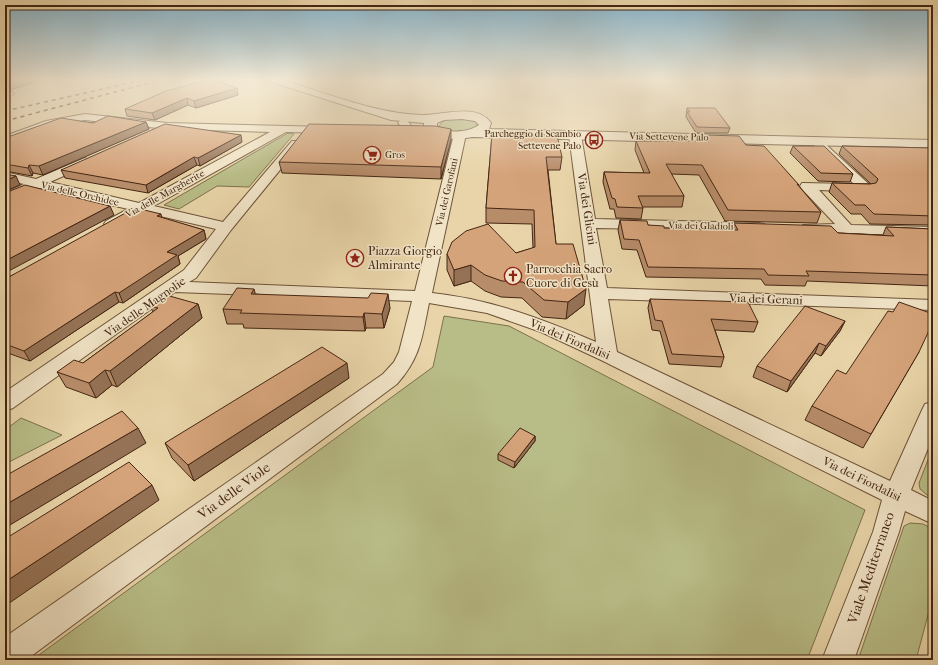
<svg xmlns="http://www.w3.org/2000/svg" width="938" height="665" viewBox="0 0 938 665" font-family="'IM FELL French Canon',serif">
<rect width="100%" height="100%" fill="#e8d4a8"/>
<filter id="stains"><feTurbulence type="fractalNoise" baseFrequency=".005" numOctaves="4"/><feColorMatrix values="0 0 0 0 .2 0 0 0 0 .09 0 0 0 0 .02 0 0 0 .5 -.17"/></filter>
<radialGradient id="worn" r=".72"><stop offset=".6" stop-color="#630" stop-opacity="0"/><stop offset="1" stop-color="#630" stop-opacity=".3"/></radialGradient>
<path fill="#b8bc86" stroke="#7e714c" d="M454,118L471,120L477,123V126C470,134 447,134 439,126L443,121Z
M288,133L294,134L249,187L217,186L179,209L164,205Z
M444,316L509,326L865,510L807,660H32L433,367Z
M21,418L62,435L5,464V430Z
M933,447V500L920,489L919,483Z
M910,523L923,524L933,529V596L916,660H858L904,526Z"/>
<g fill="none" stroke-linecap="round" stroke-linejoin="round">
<defs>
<path id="minor" d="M5,90L12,92L14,94L9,97L5,96Z
M85,114L167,123L329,127L335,130L329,133L286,132L154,206L223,222L292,141H300L302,143L231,230L196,278L189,282L415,291L454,134L460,131L466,134L432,293C490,299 543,319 596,342L569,135L575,132L581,135L595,219L759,223L764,224L766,227L764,230L759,231L596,228L607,288L933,300V310L608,299L617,352L890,481L922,410L925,404L933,402V436L911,490L933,501V524L905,511L899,532L854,660H822L873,532L882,500L601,360L541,332L487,313L429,303C422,337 421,357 397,384L26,660H5V637L383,374L394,362L399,352L412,301L175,292L13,408L5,411V392L184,270L216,229L143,212L111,228L106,227L104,224L106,221L128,209L39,188L5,202V193L24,184L5,180V172L36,179L85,158L91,162L89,165L50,182L139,203L270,132L167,129L85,120L52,126L5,143V136L46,121Z
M403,119L407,120L412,127C407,132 398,136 391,134L389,132L400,126L398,122Z
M816,138L820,139L873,188L871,191L866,192L819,190L851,225L933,227V237L803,231L801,228L803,225L835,224L802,189L800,186L802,183L854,184L812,143L810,141L812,139Z"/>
<path id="tertiary" d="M265,80H283C326,93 377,114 422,115C442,116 477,102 491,123L489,129L933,140V148L472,137C458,140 433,141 424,127V123L391,120ZM462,119L475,121L479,125C467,133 448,134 437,126V123L444,120Z"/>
</defs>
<use href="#minor" stroke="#6d5238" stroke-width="2"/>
<use href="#tertiary" stroke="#6d5238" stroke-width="2"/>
<use href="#minor" fill="#f0e3c6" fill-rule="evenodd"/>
<use href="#tertiary" fill="#f0e3c6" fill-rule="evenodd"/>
<path stroke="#442613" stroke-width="1.5" stroke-dasharray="4 4" stroke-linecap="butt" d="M5,111L143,80
M5,121L161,80"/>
</g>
<path fill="#b78c69" stroke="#442613" d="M5,80L38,81L10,90L5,89Z
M237,88L238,95L196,108L188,105L155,120L127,116L125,109Z
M687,108L730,128L728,133H696L686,117Z
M146,122L149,129L43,175L33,173L32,176L5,171V138L93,123Z
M492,134L562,157L560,170H548L556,244L584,305L566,319L542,317L522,298L501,297L485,291L471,281L454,286L447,270V254L516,253L533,248L532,224L486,223V208Z
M705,135L746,145L799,185L798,186L821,212L817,223L725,221L699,175L671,174L684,196L682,207H642L643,208L641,219L616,218L614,209H610L603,182L604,172L644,173L635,150L636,141H704Z
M451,140L441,179L282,173L279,162Z
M242,142L200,166L197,165L148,193L65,178L61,170Z
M793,146L853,174L850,182L818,181L790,153Z
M842,146L933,148V222L931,225L870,224L861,214H851L829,192L832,183L871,184L839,154Z
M162,218L204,230L206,239L178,256L180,264L123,303L119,302L30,361L5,352V278Z
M620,220L664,228L732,229L734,223L838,233L883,235L886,227L933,229V286L807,281L805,286L765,285L761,279L646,277L637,250L622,249L618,230Z
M256,294L390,308L384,328H366L365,331L244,328L243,324H227L223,309Z
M650,299L758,322L754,332L715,330L724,357L721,367L669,364L660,331L652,330L648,308Z
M198,304L202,318L117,387L112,385L96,398L66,387L57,372L83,363L153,312L150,306Z
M845,321L840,331L821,356L815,353L787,392L753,377L757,366Z
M919,352L863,448L805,420L812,406L846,374Z
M349,378L194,481L172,458L165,443Z
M535,436V441L514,468L498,460V454Z"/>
<path fill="#957255" stroke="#442613" d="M13,80H38V81L10,90L6,82Z
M237,88L238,95L196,108L194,101Z
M187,98L188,105L155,120L152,113Z
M146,122L149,129L43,175L39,166Z
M451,129V140L441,179V167Z
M241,135L242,142L200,166L198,158Z
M194,157L197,165L148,193L146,185Z
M29,165L33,173L32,176L28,168Z
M16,176L20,185L5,191V181Z
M110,206L114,215L5,273V261Z
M161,214L163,223L157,216Z
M204,230L206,239L178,256L180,264L123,303L119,293L167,252Z
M471,265V281L454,286V270Z
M254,289L258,303L251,294Z
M586,289L584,305L566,319L568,302Z
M115,292L119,302L30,361L24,351Z
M388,294L390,308L384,328L382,314Z
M198,304L202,318L117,387L110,371Z
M364,313L366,328L365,331L363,317Z
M845,321L840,331L821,356L826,346Z
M819,343L815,353L787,392L791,381Z
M347,363L349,378L194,481L188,465Z
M105,370L112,385L96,398L89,383Z
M138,428L146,443L5,528V505Z
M535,436V441L514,468L515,462Z
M152,485L159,500L5,606V582Z"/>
<path fill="#d5a37a" stroke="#442613" d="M5,80H13L6,82H5Z
M207,80H213L237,88L194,101L187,98L152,113L125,109L166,91Z
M687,108H715L730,128L697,127L687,112H690Z
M108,116L146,122L39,166L29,165L28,168L5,164V138L61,118L93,123Z
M165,124L241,135L198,158L194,157L146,185L61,170Z
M309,124L435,126L451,129L441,167L279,162Z
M492,134L557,135L562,157H546L556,244H573L586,289L568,302L544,300L523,282L502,281L485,275L471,265L454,270L447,254L452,242L466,231L488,224L516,253L535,247L534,210L486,208Z
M705,135L739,136L746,145L764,146L799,185L797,184L821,212L728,210L702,165L666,164L684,196H638L643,208L617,207L615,199L612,198L604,172L650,173L636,141H709Z
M793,146H824L853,174L821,173Z
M842,146L933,148V210H929L933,213V216L874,214L865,205H855L832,183L870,184L876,183L878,179Z
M5,174L16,176L5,181Z
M25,185L110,206L5,261V193Z
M140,209L161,214L157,216L204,230L167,252L177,255L119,293L115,292L24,351L5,344V278H7L129,211L134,212Z
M620,220L647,221L648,225L664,226V228L738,230L734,223L831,226L838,233L894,236L886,227L933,229V275L806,271L809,276L768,275L764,269L648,267L639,240L624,239Z
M237,288L254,289L251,294L368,298L371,293L388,294L382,314L364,313L363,317L240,313L242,310L223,309Z
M166,295L198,304L110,371L105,370L89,383L57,372L74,360L83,363L158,308L150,306Z
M650,299L748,302L758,322L711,319L724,357L672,354L662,321L655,320Z
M899,302L933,314V322L919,352L871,434L812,406L837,370L846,374L888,311L893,312Z
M805,306L845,321L826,346L819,343L791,381L757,366Z
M322,347L347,363L188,465L165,443Z
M122,411L138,428L5,505V476Z
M520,428L535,436L515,462L498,454Z
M129,462L152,485L5,582V539Z"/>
<linearGradient id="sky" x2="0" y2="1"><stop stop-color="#87b6ce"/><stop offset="0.46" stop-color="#f5ecd8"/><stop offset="1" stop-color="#f5ecd8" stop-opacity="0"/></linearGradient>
<rect width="938" height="174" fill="url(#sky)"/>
<defs>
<symbol id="bus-ring" viewBox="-11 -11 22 22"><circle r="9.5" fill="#f0e3c6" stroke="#8f2418" stroke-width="1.5"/><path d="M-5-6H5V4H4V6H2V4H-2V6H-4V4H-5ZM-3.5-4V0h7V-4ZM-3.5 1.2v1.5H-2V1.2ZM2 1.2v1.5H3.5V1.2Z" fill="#8f2418"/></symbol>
<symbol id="supermarket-ring" viewBox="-11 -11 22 22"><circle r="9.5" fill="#f0e3c6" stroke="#8f2418" stroke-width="1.5"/><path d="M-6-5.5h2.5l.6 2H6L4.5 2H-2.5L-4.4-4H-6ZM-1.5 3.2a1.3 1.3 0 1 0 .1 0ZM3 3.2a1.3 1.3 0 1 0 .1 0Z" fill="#8f2418"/></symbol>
<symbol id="sight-ring" viewBox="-11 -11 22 22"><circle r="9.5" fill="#f0e3c6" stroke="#8f2418" stroke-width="1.5"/><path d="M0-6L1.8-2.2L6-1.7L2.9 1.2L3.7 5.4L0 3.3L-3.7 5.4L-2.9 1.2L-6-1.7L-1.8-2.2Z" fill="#8f2418"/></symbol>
<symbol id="church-ring" viewBox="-11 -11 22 22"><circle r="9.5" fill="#f0e3c6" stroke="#8f2418" stroke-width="1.5"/><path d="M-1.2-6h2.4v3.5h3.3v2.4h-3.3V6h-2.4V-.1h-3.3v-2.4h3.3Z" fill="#8f2418"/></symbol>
</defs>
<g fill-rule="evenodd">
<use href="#bus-ring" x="584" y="130" width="20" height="20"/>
<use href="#supermarket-ring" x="362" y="145" width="20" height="20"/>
<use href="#sight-ring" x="345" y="248" width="20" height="20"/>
<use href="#church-ring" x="503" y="266" width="20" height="20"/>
</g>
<g text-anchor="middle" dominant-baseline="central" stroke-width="3" stroke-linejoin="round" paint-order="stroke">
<g font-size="10" fill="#442613" stroke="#f0e3c6" text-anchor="end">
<text x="581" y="134">Parcheggio di Scambio<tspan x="581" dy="12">Settevene Palo</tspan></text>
<text x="385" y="155" text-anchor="start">Gros</text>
</g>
<g font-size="10" fill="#442613" stroke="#f0e3c6">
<text transform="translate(669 137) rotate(1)">Via Settevene Palo</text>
<text transform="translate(447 192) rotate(-77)">Via dei Garofani</text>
<text transform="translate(80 194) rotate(13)">Via delle Orchidee</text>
<text transform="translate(165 194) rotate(-29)">Via delle Margherite</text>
<text transform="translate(701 226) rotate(1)">Via dei Gladioli</text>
</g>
<g font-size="12" fill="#442613" stroke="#f0e3c6">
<text transform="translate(587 209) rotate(81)">Via dei Glicini</text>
<text transform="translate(766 299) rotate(2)">Via dei Gerani</text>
<text transform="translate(145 307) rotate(-35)">Via delle Magnolie</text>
<text transform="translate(570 339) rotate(23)">Via dei Fiordalisi</text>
<text transform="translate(862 479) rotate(26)">Via dei Fiordalisi</text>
</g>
<g font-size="12" fill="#442613" stroke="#f0e3c6" text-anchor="start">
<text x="368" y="251">Piazza Giorgio<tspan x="368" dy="14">Almirante</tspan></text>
<text x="526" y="269">Parrocchia Sacro<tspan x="526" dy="14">Cuore di Gesù</tspan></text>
</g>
<g font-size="14" fill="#442613" stroke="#f0e3c6">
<text transform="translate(234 491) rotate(-36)">Via delle Viole</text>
<text transform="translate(871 568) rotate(-71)">Viale Mediterraneo</text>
</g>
</g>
<rect width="938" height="665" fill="none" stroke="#e8d4a8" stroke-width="20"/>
<rect x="6" y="6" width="926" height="653" fill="none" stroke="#442613" stroke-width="2"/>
<rect x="10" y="10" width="918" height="645" fill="none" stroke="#442613"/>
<rect width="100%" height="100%" filter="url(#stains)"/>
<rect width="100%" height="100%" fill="url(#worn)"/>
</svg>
